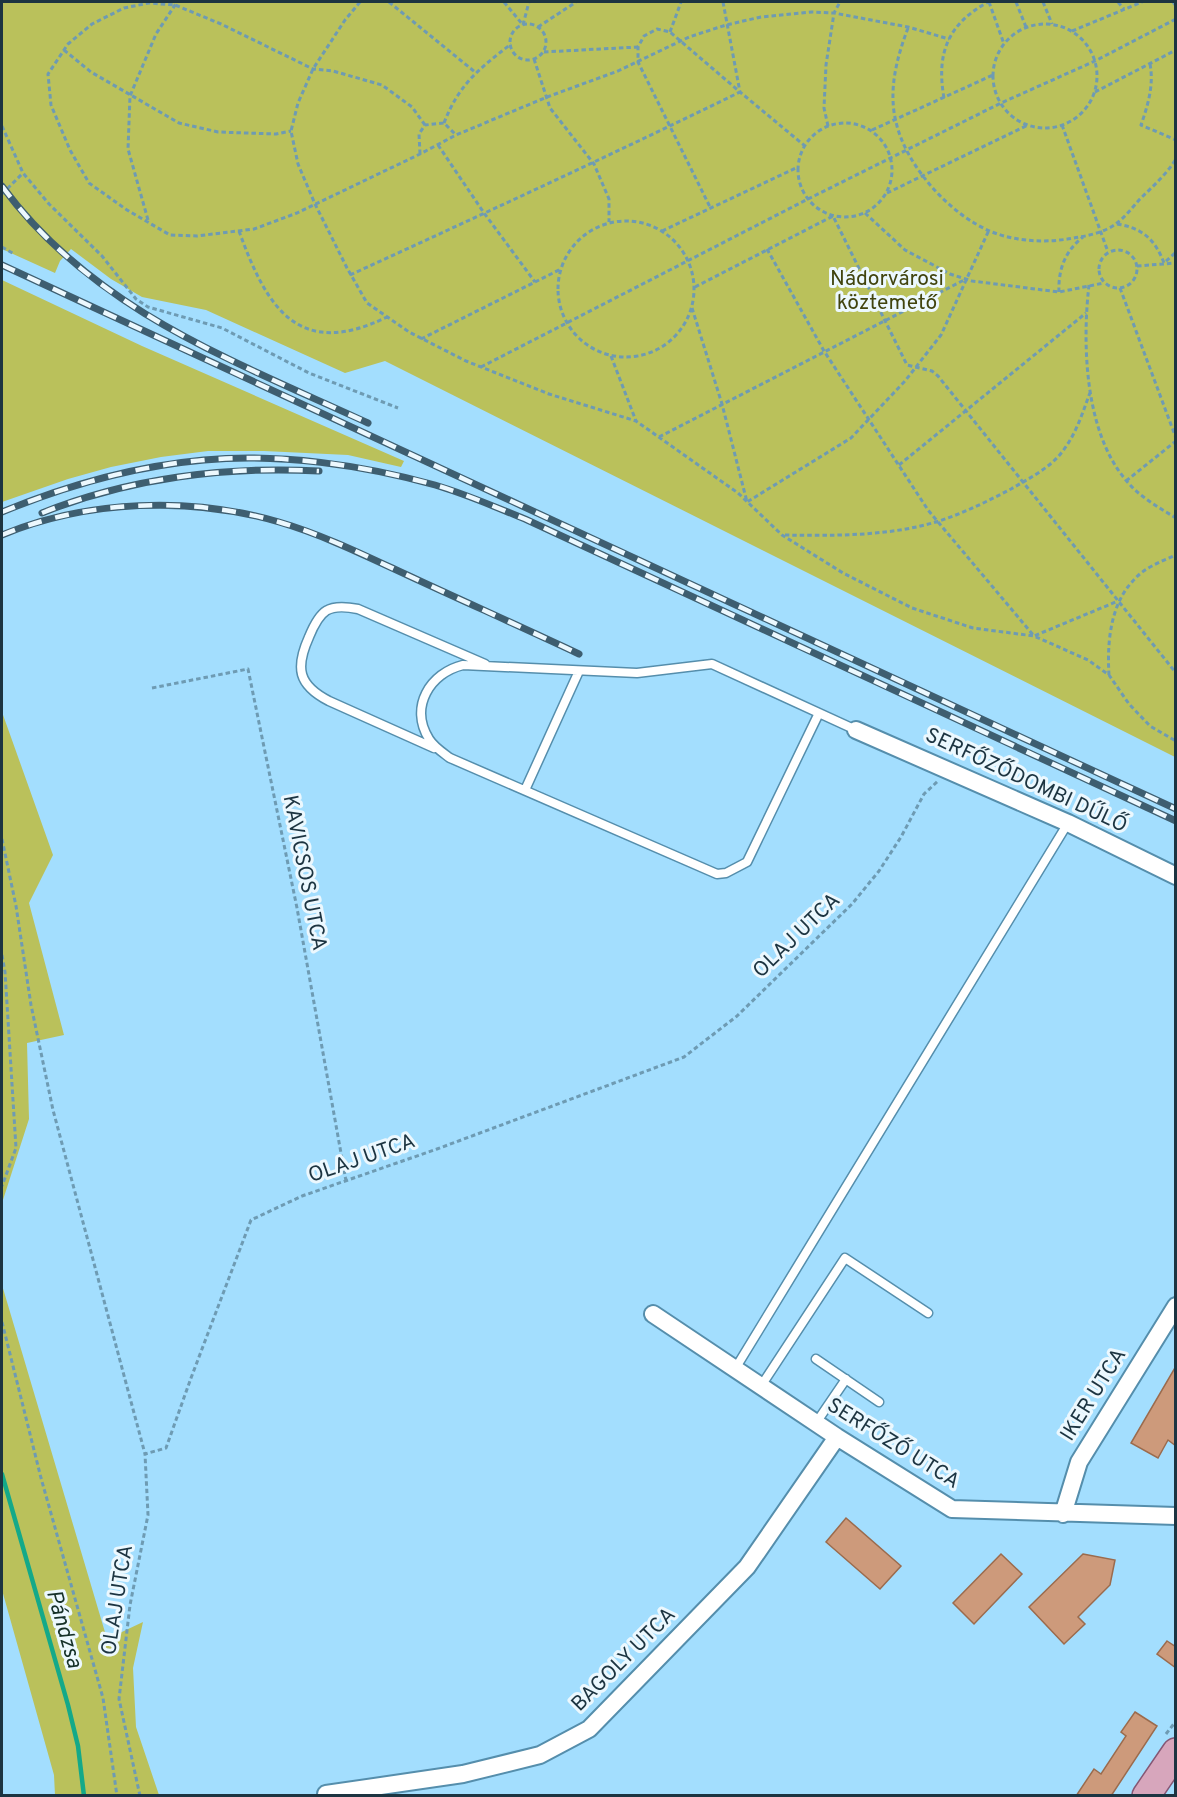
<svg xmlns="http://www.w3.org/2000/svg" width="1177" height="1797" viewBox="0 0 1177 1797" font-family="Overpass,sans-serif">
<rect width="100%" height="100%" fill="#a3defe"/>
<path fill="#bac15b" d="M2,2H1175V757L385,361L345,373L206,310L142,297L111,279L71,249L60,261L55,273L2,249Z
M2,280L142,346L404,461L401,467L348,455L264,451H208L161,457L111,467L68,479L2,502Z
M2,712L53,855L29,903L64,1035L27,1043L29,1119L2,1203Z
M2,1285L107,1639L143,1622L133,1668L136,1727L159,1795H55L54,1775L2,1590Z"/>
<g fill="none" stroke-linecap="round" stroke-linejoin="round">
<path stroke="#14a989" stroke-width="4.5" d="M2,1474L68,1705L78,1746L84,1796"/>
</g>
<path fill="#cd9a7b" stroke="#9b6b4d" stroke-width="1.5" d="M1176,1366V1446L1168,1440L1158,1458L1131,1443Z
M846,1518L901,1566L880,1589L826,1542Z
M1001,1554L1022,1574L974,1624L953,1603Z
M1083,1554L1115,1560L1110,1585L1078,1617L1085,1624L1064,1644L1029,1607Z
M1167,1641L1176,1647V1668L1157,1654Z
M1135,1712L1157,1726L1111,1796H1076L1094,1769L1101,1774L1126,1736L1121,1732Z"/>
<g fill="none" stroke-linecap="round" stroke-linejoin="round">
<defs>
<path id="lane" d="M819,713L747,862L726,873L717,874L450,758C442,752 434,747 429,739C409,707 430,673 463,665L637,673L712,664L856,730
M434,748L329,701C298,685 295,668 309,637C320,610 328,603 358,609L485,664
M525,790L579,671
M816,1359L879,1402
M735,1369L1068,823
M761,1386L845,1258L928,1313
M816,1423L846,1379"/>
<path id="street" d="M856,730L1068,823L1176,876
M653,1314L837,1437L952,1509L1176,1516
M1063,1514L1079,1462L1176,1306
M326,1794L463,1774L540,1755L589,1729L747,1567L837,1437"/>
<path id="primary" d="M1146,1796L1176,1752"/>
</defs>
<use href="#lane" stroke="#558eac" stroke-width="11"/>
<use href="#street" stroke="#558eac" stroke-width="20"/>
<use href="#primary" stroke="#855774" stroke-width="30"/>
<path stroke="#6e9bb3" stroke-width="3" stroke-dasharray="4.5 3" stroke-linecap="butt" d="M360,2L345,20L313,69L298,103L291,131L298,164L315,204L347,268L367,303L409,332L466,361L549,394L636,421L738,493L782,535L843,573L912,608L973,628L1034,636L1088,660L1109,675L1129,704L1150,726L1176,741
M389,2L475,72
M504,2L523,25
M723,2L740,92L805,146
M989,2L1004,44
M1016,2L1026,27
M1043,2L1052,24
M1118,2L1124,9
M1173,2L1176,6
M993 76a52 52 0 1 1 104 0a52 52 0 1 1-104 0Z
M510 42a18 18 0 1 1 36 0a18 18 0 1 1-36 0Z
M523,25L529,2
M538,27L576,2
M908,28C897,57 888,90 896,122C906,166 950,215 992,232C1018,242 1047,243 1074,238C1087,236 1106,232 1117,223C1125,217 1132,208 1139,200C1152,187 1166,175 1176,159
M1072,31L1142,2
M670,32L681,2
M64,50L91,72L179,123L218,132L276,134L291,131
M544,52L638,47
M534,59L550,108L594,164L609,199V222
M1150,64C1154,85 1148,105 1141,125L1176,140
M1095,92L1176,50
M944,98C936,53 948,24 988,2
M444,123C459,84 479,69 511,44
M798 170a47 47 0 1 1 94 0a47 47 0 1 1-94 0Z
M425,125L412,107L382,85L333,71L313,69L221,24L175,5L149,3L124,8L92,24L68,44L48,74L51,105L70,150L89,183L127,210L170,235L197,236L254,229L297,213L420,154L456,135L547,97L618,71L689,37L726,25L761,17L812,12L834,13L908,27L949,39
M1062,125L1108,252
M2,126L23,173L49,204L102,256L136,299L148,307L222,328L309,373L398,408
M828,126L824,108L826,65L834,13L840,2
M872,130L993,75
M438,145L484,213L535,282
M420,154L419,134L425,125L444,123L456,135
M887,193L1028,125
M2,194L23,173
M865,213L905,250L950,274L972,281L1059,292L1104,283
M148,220L128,149L130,96L156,34L177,2
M558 289a68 68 0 1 1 136 0a68 68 0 1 1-136 0Z
M1117,224C1142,228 1155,239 1164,263L1176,252
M239,231C267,309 299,360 387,317
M662,231L798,167
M2,247L14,254
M767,249L824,351L928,510L1034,636L1118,601
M1099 269a19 19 0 1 1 38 0a19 19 0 1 1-38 0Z
M1137,266L1176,263
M350,275C481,215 611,155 740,92L670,32L657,29L644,36L638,47V62L711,209
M1089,285C1082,345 1085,431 1125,479C1138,496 1158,507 1176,518
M695,287L833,216L907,365L932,371L938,376L1176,673
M1120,288L1176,438
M1059,292C1058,270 1065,251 1083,237
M692,308L722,404L747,502L851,438L905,381L941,335L989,230
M421,339L561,269
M611,356L636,421
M481,367L808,199L1001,103L1095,61L1176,19
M659,437L964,280
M899,465L1086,313
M1126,481L1176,441
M785,535C834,536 892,536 939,521C964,513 988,501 1011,489C1028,479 1050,468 1062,452C1077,433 1083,411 1091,390
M1109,675C1107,644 1110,606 1132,582C1143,568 1160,562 1176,555
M152,688L248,669L297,908L346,1181
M2,839L16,906L31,1005L53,1110L145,1454
M2,955L5,972L16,1148L2,1186
M2,1322L41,1478L103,1698L117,1796
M1166,1734L1176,1721
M140,1796L119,1699L130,1605L148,1515L145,1454L166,1448L191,1378L251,1220L302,1196L437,1149L684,1057L737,1016L852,904L879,871L901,837L924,794L938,781"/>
<use href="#lane" stroke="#fff" stroke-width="8"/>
<use href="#street" stroke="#fff" stroke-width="16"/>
<use href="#primary" stroke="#d7a6bc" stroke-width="27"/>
<defs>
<path id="rail" d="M2,186C93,310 234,361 368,423
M2,265L1176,809
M2,512C65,486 136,466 204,460C279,453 363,465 435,485C466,494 495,507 525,519L1176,821
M42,513C129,478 226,466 319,471
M2,535C87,500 190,496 279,522C327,536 372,559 418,580C472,605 526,629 579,654"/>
</defs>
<use href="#rail" stroke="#3e5e70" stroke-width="7"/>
<use href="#rail" stroke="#ecf8fe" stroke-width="4.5" stroke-dasharray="14" stroke-linecap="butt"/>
</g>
<g text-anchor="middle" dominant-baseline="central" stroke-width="6" stroke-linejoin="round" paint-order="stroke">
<g font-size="21" fill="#41440e" stroke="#ecf8fe">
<text x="887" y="279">Nádorvárosi<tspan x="887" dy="24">köztemető</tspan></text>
</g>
<g font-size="21" fill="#1c3441" stroke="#ecf8fe">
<text transform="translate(1026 781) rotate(25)">SERFŐZŐDOMBI DŰLŐ</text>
<text transform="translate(304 873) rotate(79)">KAVICSOS UTCA</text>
<text transform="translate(797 936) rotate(-44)">OLAJ UTCA</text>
<text transform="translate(362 1159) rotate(-19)">OLAJ UTCA</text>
<text transform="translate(1094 1395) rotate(-58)">IKER UTCA</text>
<text transform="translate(893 1444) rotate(32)">SERFŐZŐ UTCA</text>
<text transform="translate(118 1600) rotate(-81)">OLAJ UTCA</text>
<text transform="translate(624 1660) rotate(-45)">BAGOLY UTCA</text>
</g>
<g font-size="22" font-style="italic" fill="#163129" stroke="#ecf8fe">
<text transform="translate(63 1629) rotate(74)">Pándzsa</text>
</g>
</g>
<rect width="1177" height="1797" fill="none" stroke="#1c3441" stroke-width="6"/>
</svg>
